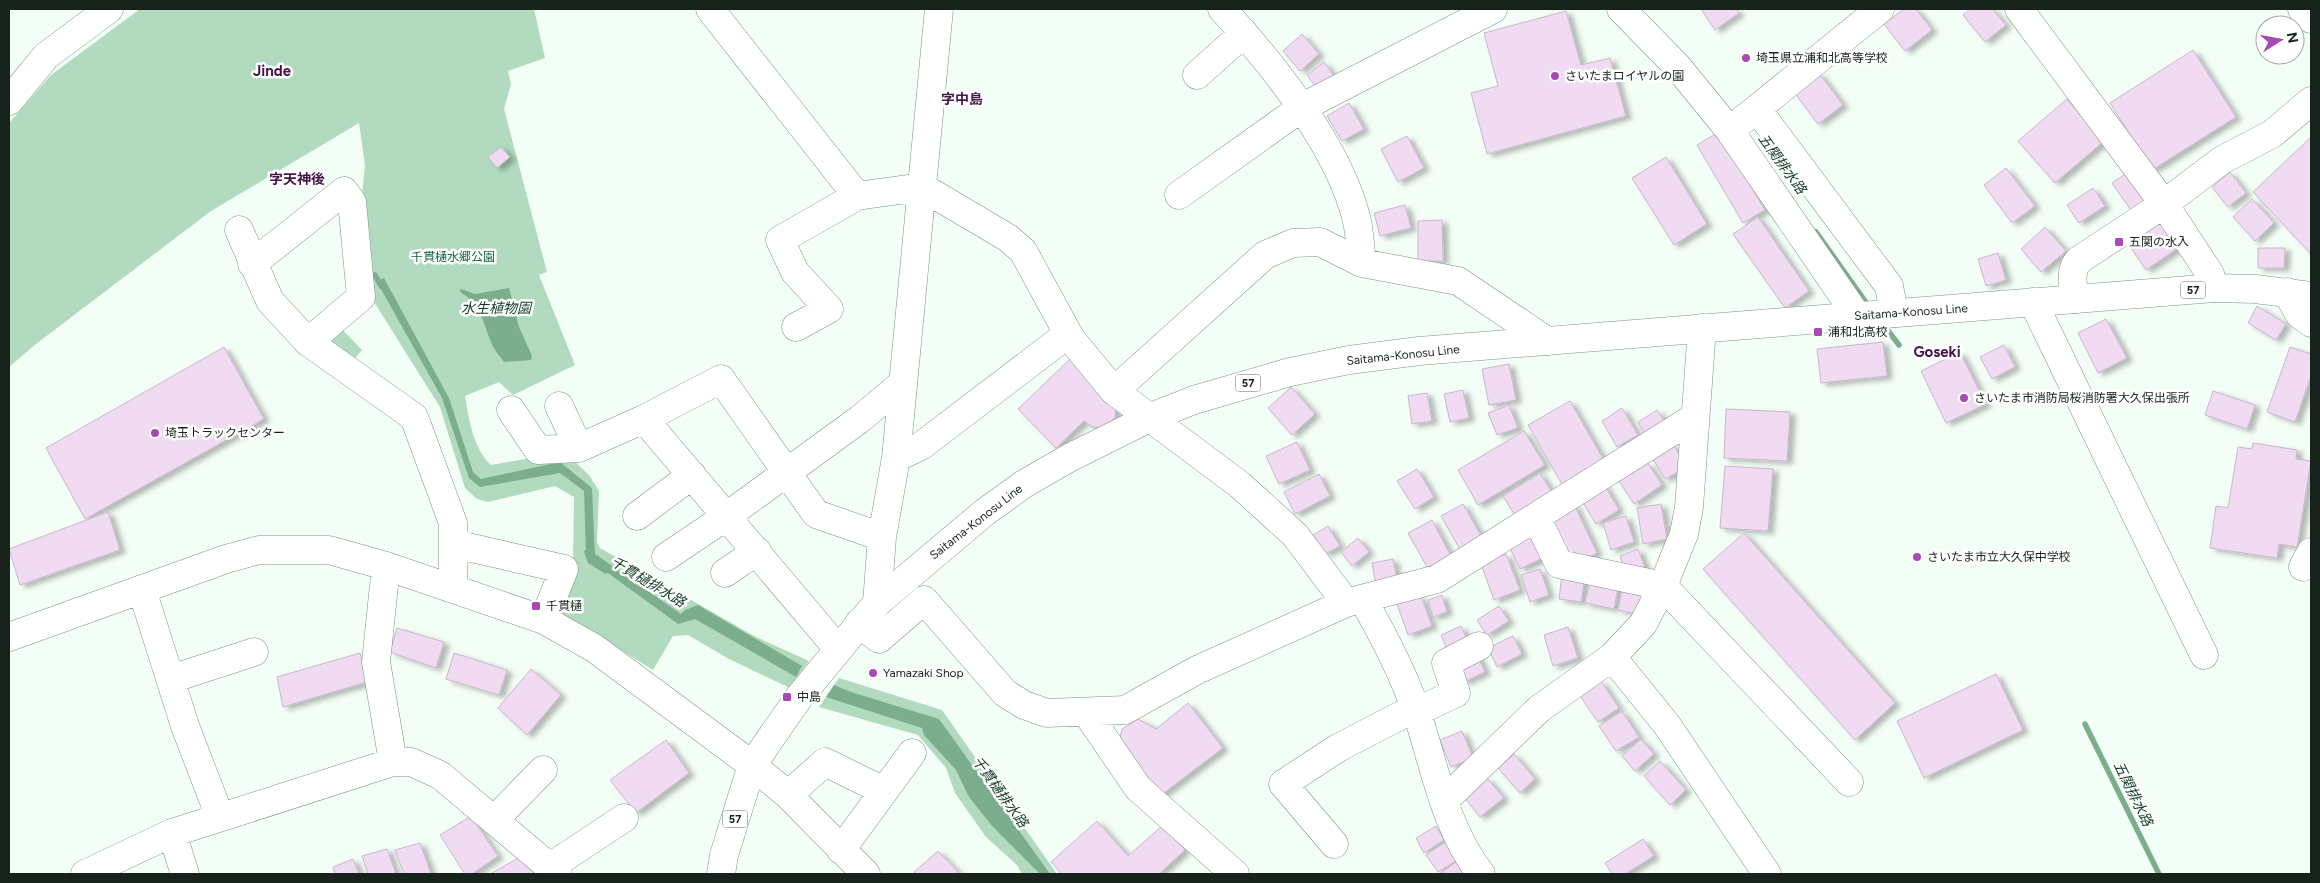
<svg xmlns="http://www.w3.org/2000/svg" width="2320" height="883" viewBox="0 0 2320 883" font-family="Figtree,'Noto Sans JP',sans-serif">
<defs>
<filter id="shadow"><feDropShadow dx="5.5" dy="3" stdDeviation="2.5" flood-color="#0004"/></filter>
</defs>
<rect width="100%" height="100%" fill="#f3fef6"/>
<path fill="#b1dabf" d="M140,9H534L545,58L508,71L511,84L504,109L547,272L539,275L575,365L513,395L499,382L465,396C469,420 473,448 491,465L555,454L575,462L589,475L599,491L597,542L600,548L756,637L809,661L790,688L729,659L688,635L673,636L653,670L555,609L573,565L574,497L555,486L488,502L477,499L465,488L440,407L369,294L360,217L365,165L359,123L211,211L36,344L9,367V123L51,75Z
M338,325L362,350L350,364L320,342Z
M839,678L942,710L1057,874H1022L1017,865L986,837L955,793L946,768L918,735L819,707Z"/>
<path fill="#7cae8e" d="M384,278L449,398L473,472L481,479L560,462L592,488L595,554L681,614L685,610L698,605L802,666L796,677L695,619L678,624L586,557L584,491L560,473L480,487L469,478L442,398L377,282Z
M509,288L519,327L532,356L531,360L504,362C500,356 493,349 491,342C483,322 480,303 460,292L461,289L475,294Z
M834,685L851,692L939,719L1050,874H1040L993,827L969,797L956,770L924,735L922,728L826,697Z"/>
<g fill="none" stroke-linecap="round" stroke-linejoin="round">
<path stroke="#7cae8e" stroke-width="5.5" d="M1816,232L1870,308
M375,275L381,286
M1882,323L1899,345
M587,552L590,561L606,571
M2085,724L2159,874"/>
</g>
<path fill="#f0dbf2" stroke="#cab6cc" filter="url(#shadow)" d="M1701,9H1736L1739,13L1715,30Z
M1904,9H1916L1932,30L1905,51L1884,24Z
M1970,9H1992L2006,25L1985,42L1963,15Z
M1566,11L1581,65L1610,58L1626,116L1487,154L1471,93L1498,86L1484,33Z
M1302,34L1319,54L1300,71L1283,51Z
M2193,50L2236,117L2152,170L2110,103Z
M1324,62L1336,79L1319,91L1307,75Z
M1819,73L1843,105L1818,124L1794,92Z
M2067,99L2103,142L2055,183L2018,141Z
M1349,103L1364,129L1342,141L1327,116Z
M1719,132L1765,210L1743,223L1697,145Z
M1407,136L1424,168L1398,182L1381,149Z
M2311,137V254L2253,192Z
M501,147L510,157L497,168L488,157Z
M1666,157L1707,224L1674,245L1632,178Z
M2006,168L2035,206L2012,223L1984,185Z
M2230,172L2246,193L2228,207L2212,187Z
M2127,173L2145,200L2131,210L2112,183Z
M2093,188L2105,206L2079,223L2067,205Z
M2252,199L2274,223L2255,241L2233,217Z
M1405,205L1411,228L1380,236L1374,213Z
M1758,217L1809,291L1785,308L1733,234Z
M1442,220L1443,261H1418V221Z
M2163,221L2181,246L2146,270L2129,245Z
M2045,227L2066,251L2041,272L2021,249Z
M2258,248H2285L2284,268H2258Z
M1998,253L2006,280L1986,286L1978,259Z
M2257,306L2286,324L2276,340L2248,323Z
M2106,319L2127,358L2098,373L2078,333Z
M1883,342L1887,376L1821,383L1817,349Z
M2004,345L2015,367L1992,379L1980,357Z
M224,347L264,419L85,519L46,448Z
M2290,347L2311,354V376L2295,422L2267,412Z
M1960,352L1986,404L1946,423L1921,371Z
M1071,358L1116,408L1115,417L1109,424L1101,428L1093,427L1084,421L1056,448L1018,409Z
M1509,364L1516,400L1489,405L1482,369Z
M1291,387L1315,414L1292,435L1268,408Z
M1463,390L1469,418L1450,422L1444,394Z
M2213,391L2255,405L2247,429L2205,415Z
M1427,393L1432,421L1412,424L1408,396Z
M1570,401L1605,462L1563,486L1528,425Z
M1509,405L1518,428L1497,435L1488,413Z
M1622,408L1638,435L1617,447L1602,421Z
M1726,409L1790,412L1787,461L1724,458Z
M1657,410L1667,425L1647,438L1638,422Z
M1524,431L1545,465L1478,505L1458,470Z
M1297,442L1310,470L1279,484L1266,456Z
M2253,443L2297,450L2296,459L2311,461L2297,547L2279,544L2277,558L2210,548L2216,506L2228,508L2238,447L2252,449Z
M1673,444L1687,467L1665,479L1651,456Z
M1648,463L1662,485L1634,504L1619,481Z
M1725,466L1773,469L1768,531L1720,528Z
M1417,469L1434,497L1415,509L1397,481Z
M1540,473L1553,494L1516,517L1503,496Z
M1319,474L1330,496L1295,514L1284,492Z
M1604,484L1619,510L1596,524L1580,498Z
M1463,504L1484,541L1462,553L1441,516Z
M1574,504L1597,553L1573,565L1551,516Z
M1661,504L1667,539L1643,544L1637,508Z
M108,512L120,550L20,585L9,549Z
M1626,516L1634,542L1611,550L1603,523Z
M1432,520L1451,556L1428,569L1408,533Z
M1328,526L1340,546L1325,554L1313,535Z
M1535,530L1547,556L1520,569L1507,542Z
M1744,533L1895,703L1855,740L1703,569Z
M1358,538L1369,552L1352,566L1341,552Z
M1638,549L1645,568L1627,575L1620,556Z
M1506,554L1520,590L1494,600L1481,564Z
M1393,559L1397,580L1376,585L1372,563Z
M1540,569L1549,595L1530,602L1521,575Z
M1562,574L1585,577L1581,602L1559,599Z
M1591,577L1619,583L1614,609L1585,603Z
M1623,585L1647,590L1642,615L1618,610Z
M1442,595L1447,612L1433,617L1428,600Z
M1421,596L1432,626L1408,635L1397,604Z
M1499,606L1509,621L1487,635L1477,620Z
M1461,626L1469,644L1449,654L1441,635Z
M1568,627L1578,658L1553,666L1544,635Z
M397,628L444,642L436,668L390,652Z
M1513,636L1522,654L1497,667L1488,648Z
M360,653L367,682L283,707L277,677Z
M454,653L507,670L499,695L446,679Z
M1477,654L1485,672L1464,682L1456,665Z
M531,669L561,695L527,735L498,708Z
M1996,674L2023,730L1924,778L1897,721Z
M1601,681L1619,708L1598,722L1580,696Z
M1188,703L1223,748L1160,796L1119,743L1122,729L1138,719L1156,729Z
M1622,711L1639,737L1616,751L1599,726Z
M1462,731L1473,758L1451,767L1440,740Z
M1641,739L1654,754L1635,771L1622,756Z
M666,740L689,773L636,813L610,780Z
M1514,754L1535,779L1520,793L1498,768Z
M1660,761L1686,790L1670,805L1644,776Z
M1487,778L1504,798L1480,817L1464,797Z
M471,816L498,856L472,874H465L440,835Z
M1097,821L1128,856L1163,825L1185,850L1159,874H1062L1051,862Z
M1436,826L1444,840L1424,853L1416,838Z
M1643,839L1654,856L1625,874H1612L1605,863Z
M1447,841L1459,859L1438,872L1426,855Z
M420,843L431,874H404L395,850Z
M387,849L396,874H368L362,856Z
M938,851L960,874H916L914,872Z
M525,854L545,874H490Z
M353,859L359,874H335L333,867Z
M1460,859L1471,874H1440Z"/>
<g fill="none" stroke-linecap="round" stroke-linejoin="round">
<defs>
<path id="minor" d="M710,9L857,196L922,187L1008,238L1023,251L1071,339L1114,391L1240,485L1295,535L1346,603
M1222,9C1272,63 1340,148 1357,221C1360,234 1360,249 1362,263
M1621,9L1677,66L1730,131L1857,316
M2019,9L2164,204L2210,274L2214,288
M2302,9L2311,19
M1197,75L1244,33
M9,101L46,56L109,9
M1757,109L1889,286L1894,313
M1743,120L1880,9
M1179,195L1301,108L1493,9
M239,230L270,301L308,342L414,417L453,523V588
M252,264L344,191L352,202L361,297L308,342
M2287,292L2299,314L2311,323
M2075,299C2073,286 2069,270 2079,260L2164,204L2222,160L2272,134L2311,101
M2033,302L2204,655
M796,327L829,309L795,272L780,240L857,196
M1114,391L1265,255L1293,243L1320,242L1362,263L1458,281L1547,341
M559,406L579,448
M511,410L538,450L579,448L644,419
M896,458L921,446L1068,334
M637,516L692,475
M1536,517L1559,564L1663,586L1849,782
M454,544L564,569L544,620
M666,557L727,516L860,419L903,383
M386,566L376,662L393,762
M2303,567L2311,552
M725,573L757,551
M142,590L185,726L220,817
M1363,600C1384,636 1403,673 1417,713C1435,768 1445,828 1481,874
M877,603L882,537L896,458L939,9
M859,623L879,639L924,600L1005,693L1024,705L1047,713L1125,710L1197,670L1346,603L1437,579L1695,417
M9,637L226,559L259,550H329L386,566L544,620L594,648L752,765L788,795L866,874
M838,649L644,419L721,379L816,514L882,537
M1612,657L1667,725L1767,874
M171,679L254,652
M1086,712L1138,788L1235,874
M1416,712L1456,693L1446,663L1479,646
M788,795L825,762L884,791
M1444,801L1539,709L1612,657L1643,624L1663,586L1675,556L1684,534L1689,507L1702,328
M494,820L543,770
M172,833L185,874
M1334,844L1283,784L1338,748L1415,708
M841,850L912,753
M550,867L624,818
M85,874L172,833L393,762H411L440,775L558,874"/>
<path id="major" d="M721,874L724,855L752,765L800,696L877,603L985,512L1024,484L1069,458L1151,417L1194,400L1290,372L1349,360L1419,351L2214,288L2255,289L2311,296"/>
</defs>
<use href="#minor" stroke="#7b9484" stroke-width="29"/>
<use href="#major" stroke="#7b9484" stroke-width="29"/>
<use href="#minor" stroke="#fff" stroke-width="28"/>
<use href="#major" stroke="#fff" stroke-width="28"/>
</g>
<g fill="#a74ab4" stroke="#fff" stroke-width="2">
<circle cx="1746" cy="58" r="5"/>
<circle cx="1555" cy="76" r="5"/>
<rect x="2114" y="237" width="10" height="10" rx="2.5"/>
<rect x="1813" y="327" width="10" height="10" rx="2.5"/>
<circle cx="1964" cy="398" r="5"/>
<circle cx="155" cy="433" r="5"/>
<circle cx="1917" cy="557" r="5"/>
<rect x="531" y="601" width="10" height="10" rx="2.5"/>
<circle cx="873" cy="673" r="5"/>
<rect x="782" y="692" width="10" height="10" rx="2.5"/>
</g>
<g text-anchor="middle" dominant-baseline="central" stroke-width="5" stroke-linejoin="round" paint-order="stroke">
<g fill="#fff" stroke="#5d6460" stroke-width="1">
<rect x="2180.5" y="281.5" width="25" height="17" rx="4"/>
<rect x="1235.5" y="374.5" width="25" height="17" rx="4"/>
<rect x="722.5" y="810.5" width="25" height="17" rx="4"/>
</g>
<g font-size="11" font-weight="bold" fill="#18221c">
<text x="2193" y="290">57</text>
<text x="1248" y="383">57</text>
<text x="735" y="819">57</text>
</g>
<g font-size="12" fill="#18221c" stroke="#fff" text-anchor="start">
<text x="1756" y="58">埼玉県立浦和北高等学校</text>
<text x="1565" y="76">さいたまロイヤルの園</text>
<text x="2129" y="242">五関の水入</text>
<text x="1828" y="332">浦和北高校</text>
<text x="1974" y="398">さいたま市消防局桜消防署大久保出張所</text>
<text x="165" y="433">埼玉トラックセンター</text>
<text x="1927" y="557">さいたま市立大久保中学校</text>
<text x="546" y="606">千貫樋</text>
<text x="883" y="673">Yamazaki Shop</text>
<text x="797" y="697">中島</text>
</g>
<g font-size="12" fill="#12653d" stroke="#fff">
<text x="453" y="257">千貫樋水郷公園</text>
</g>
<g font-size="12" fill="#18221c" stroke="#fff">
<text transform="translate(1911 312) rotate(-4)">Saitama-Konosu Line</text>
<text transform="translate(1403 355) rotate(-6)">Saitama-Konosu Line</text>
<text transform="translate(976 522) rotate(-38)">Saitama-Konosu Line</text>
</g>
<g font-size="14" font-weight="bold" fill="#431649" stroke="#fff">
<text x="962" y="99">字中島</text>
<text x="297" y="179">字天神後</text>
</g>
<g font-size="14" font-style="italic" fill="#123a24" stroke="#fff">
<text transform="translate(1782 164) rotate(54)">五関排水路</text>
<text x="496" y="308">水生植物園</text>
<text transform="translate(648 582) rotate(31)">千貫樋排水路</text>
<text transform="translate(1000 792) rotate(54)">千貫樋排水路</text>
<text transform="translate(2133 794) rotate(64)">五関排水路</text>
</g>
<g font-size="15" font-weight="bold" fill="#431649" stroke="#fff">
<text x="272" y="71">Jinde</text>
<text x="1937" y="352">Goseki</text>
</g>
</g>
<rect width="2320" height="883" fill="none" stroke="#18221c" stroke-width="20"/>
<g transform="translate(2280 40) rotate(79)"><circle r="24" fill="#ffffff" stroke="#a3a7a4"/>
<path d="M0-4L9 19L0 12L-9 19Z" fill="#a74ab4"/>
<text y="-8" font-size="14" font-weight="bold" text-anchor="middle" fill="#18221c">N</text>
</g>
</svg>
